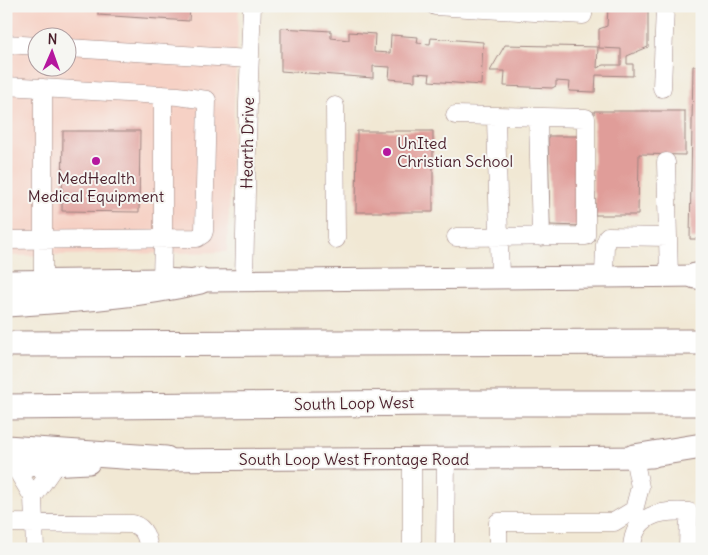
<svg xmlns="http://www.w3.org/2000/svg" width="708" height="555" viewBox="0 0 708 555" font-family="Delius,sans-serif">
<rect width="100%" height="100%" fill="#f6f6f2"/>
<filter id="ink" filterUnits="userSpaceOnUse"><feTurbulence type="fractalNoise" baseFrequency=".02" numOctaves="2"/><feDisplacementMap in="SourceGraphic" scale="10" xChannelSelector="R" yChannelSelector="G"/><feConvolveMatrix kernelMatrix="1 2 1 2 8 2 1 2 1" color-interpolation-filters="sRGB"/></filter>
<filter id="wash" filterUnits="userSpaceOnUse"><feTurbulence type="fractalNoise" baseFrequency=".0096" numOctaves="4" result="noise"/><feDisplacementMap in="SourceGraphic" scale="20" xChannelSelector="R" yChannelSelector="G"/><feGaussianBlur stdDeviation="1.12" result="paint"/><feColorMatrix in="noise" values="0 0 0 0 0 0 0 0 0 0 0 0 0 0 0 0 0 1.4 0 .05"/><feComposite in="paint" operator="in"/></filter>
<g filter="url(#wash)">
<rect width="100%" height="100%" fill="#f1e8d4"/>
<path fill="#f6d1c5" fill-rule="evenodd" d="M6,6H239L227,252L6,256ZM38,38H68V68H38Z"/>
<g id="blocks">
<path fill="#e09d99" d="M98,6H190L189,21L98,15Z
M608,6H648V47L627,56V64H633V76L596,75L595,92L569,91L570,82L556,81V86L552,88L504,86L505,71H490L505,45L598,47L597,68L604,65H621V49L599,48V29L607,26Z
M281,28L331,31V38L349,40V32L375,34L374,52L390,53L391,35L418,37L417,43L430,44L431,38L483,42L481,85L429,81L430,74L415,73V81L389,79L390,67L373,66V78L281,71Z
M693,66H702V239H690Z
M594,111H685V155L639,154L638,215H595V193H593Z
M63,131H140L139,212L62,211Z
M357,131H433V212H356Z
M548,136H579L581,226L550,225Z"/>
</g>
</g>
<g filter="url(#ink)">
<use href="#blocks" fill-opacity="0" stroke="#9e8480" stroke-width="1"/>
<g fill="none" stroke-linecap="round" stroke-linejoin="round">
<defs>
<path id="minor" d="M435,6L583,15L584,6
M6,44L38,46
M68,48L250,59
M6,86L178,96L207,100L204,231L203,234L197,238L6,240
M662,88L665,6
M335,106L336,239
M455,115L586,118V236L456,237
M496,117L500,278
M538,118L541,237
M666,162L669,276
M604,277L605,244L608,236L668,237
M162,279L163,239V95
M244,280L248,103L252,6
M43,281V88
M412,459V549
M15,467L33,497L35,549
M33,497L56,464
M6,523L133,524C145,528 147,538 149,549
M445,549L446,459
M498,549V522H614L634,510L640,487L634,457
M632,549C633,514 661,510 689,512L688,549"/>
<path id="major" d="M6,281L162,279L200,281L702,276
M150,460L652,457
M6,467L89,463"/>
<path id="highway" d="M695,276L702,277
M6,304C72,300 136,296 200,281
M6,344L702,342
M6,407L437,403H702
M6,448L166,459
M634,457L702,446"/>
</defs>
<use href="#minor" stroke="#9e8480" stroke-width="19"/>
<use href="#major" stroke="#9e8480" stroke-width="23"/>
<use href="#highway" stroke="#9e8480" stroke-width="27"/>
<use href="#minor" stroke="#fff" stroke-width="18"/>
<use href="#major" stroke="#fff" stroke-width="21"/>
<use href="#highway" stroke="#fff" stroke-width="25"/>
</g>
</g>
<g fill="#b5179e" stroke="#f6f6f2" stroke-width="2">
<circle cx="387" cy="152" r="5"/>
<circle cx="96" cy="161" r="5"/>
</g>
<g text-anchor="middle" dominant-baseline="central" stroke-width="4" stroke-linejoin="round" paint-order="stroke">
<g font-size="16" fill="#4a1f2b" stroke="#f6f6f2">
<text transform="translate(247 143) rotate(-89)">Hearth Drive</text>
<text transform="translate(354 403) rotate(-1)">South Loop West</text>
<text x="354" y="459">South Loop West Frontage Road</text>
</g>
<g font-size="16" fill="#4a1f2b" stroke="#f6f6f2" text-anchor="start">
<text x="397" y="143">UnIted<tspan x="397" dy="18">Christian School</tspan></text>
<text x="96" y="178" text-anchor="middle">MedHealth<tspan x="96" dy="18">Medical Equipment</tspan></text>
</g>
</g>
<rect width="708" height="555" fill="none" stroke="#f6f6f2" stroke-width="25"/>
<g transform="translate(52 52) rotate(2)"><circle r="24" fill="#f6f6f2" stroke="#b1a0a2"/>
<path d="M0-4L9 19L0 12L-9 19Z" fill="#b5179e"/>
<text y="-8" font-size="14" font-weight="bold" text-anchor="middle" fill="#4a1f2b">N</text>
</g>
</svg>
